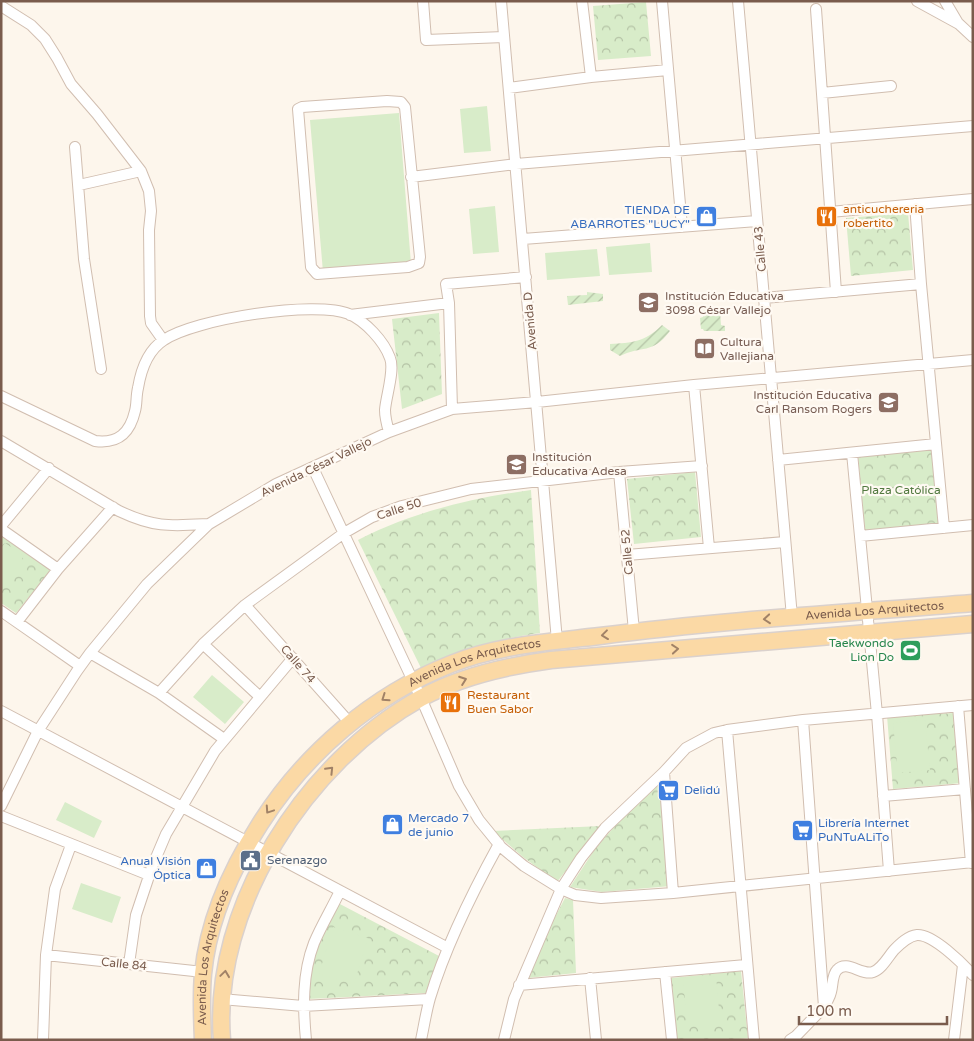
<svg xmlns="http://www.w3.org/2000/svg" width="974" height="1041" viewBox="0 0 974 1041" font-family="'Varela Round',sans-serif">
<defs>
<pattern id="park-crowns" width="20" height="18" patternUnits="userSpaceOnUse" patternTransform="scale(1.25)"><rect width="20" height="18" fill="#d8ecc9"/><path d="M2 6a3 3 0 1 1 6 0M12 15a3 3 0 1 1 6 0" fill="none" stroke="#b4c2a5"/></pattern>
<pattern id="garden-furrows" width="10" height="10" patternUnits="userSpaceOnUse" patternTransform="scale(1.25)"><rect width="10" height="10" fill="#d8ecc9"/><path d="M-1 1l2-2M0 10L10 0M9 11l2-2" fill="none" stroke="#b4c2a5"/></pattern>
</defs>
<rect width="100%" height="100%" fill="#fdf6ec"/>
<path fill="url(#park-crowns)" d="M646,2L651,56L598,60L593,6Z
M908,213L913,270L851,276L846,218Z
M439,313L442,394L402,409L392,319Z
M936,444L944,528L865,532L858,456Z
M695,472L701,537L634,544L627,479Z
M531,490L540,633C498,639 459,649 421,668L358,540C412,512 472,498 531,490Z
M1,535L51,570L16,613L1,603Z
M955,713L962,783L893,789L887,716Z
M661,778L671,886L602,892L570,887L595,849L628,811Z
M601,826L557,882L523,857L493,831Z
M565,898L573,900L576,973L527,978L543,940Z
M338,903L439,956L426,993L308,999L311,971L321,935Z
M741,971L748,1038L730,1040H677L671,978Z"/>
<path fill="url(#garden-furrows)" d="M587,292L603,294V301L568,305L567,296L587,295Z
M706,306H712V312H720L721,325L725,326V331H704L703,329H701L700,318L703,317V311L706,310Z
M662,325L670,331C652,355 642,345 620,356L610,350V344C632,343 645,342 662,325Z"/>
<path fill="#d8ecc9" d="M487,106L491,151L464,153L460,109Z
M399,113L411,264L323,272L310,120Z
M495,206L499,252L473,254L469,209Z
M650,243L652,272L609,275L606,247Z
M597,249L600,276L547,280L545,253Z
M5,543L24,556L1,589V548Z
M212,675L244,702L225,724L193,697Z
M925,720L930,770L898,773L893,723Z
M65,802L102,821L94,838L56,820Z
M81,883L121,897L112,923L72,909Z
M333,927L368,938L354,984L319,974Z
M716,976L720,1021L687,1024L683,978Z"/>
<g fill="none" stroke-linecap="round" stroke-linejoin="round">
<defs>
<path id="street" d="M423,1L426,40L504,37
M501,1L557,641
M582,1L591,77
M662,1L682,227
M738,1L792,617
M917,1L959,24L973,37
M945,1L958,23
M1,6L31,25L45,39L57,58L71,84L97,114L141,171L149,191L151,211L149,230L150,316L151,323L163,340
M816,9L836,292
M509,88L591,77L668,70
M822,93L891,86
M387,101L401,102L405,107L420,257L419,263L408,267L317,274L311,267L298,109L302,107Z
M75,147L84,259L101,369
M411,177L516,164L973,126
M79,185L141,171
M915,204L921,284L944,528
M830,212L973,199
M523,239L757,221
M764,298L921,284
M350,315L449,303
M694,385L709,548
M1,396L95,441C118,444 130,433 135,411C137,404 136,396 138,388C141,370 148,350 164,340C194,319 316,300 349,314C365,321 384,341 390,358C395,370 386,396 385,410C385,418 387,425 389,432
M452,409L449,303L446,284L526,277
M1,441L119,511C155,528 171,526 209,524
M852,453L877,714L889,871
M778,460L936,444
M313,468L421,698L459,786L479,820L501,847L524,866L561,889L575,895L601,898L673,893L973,862
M619,472L634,631
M1,526L49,468
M1,529L58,569
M860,536L973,525
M627,555L785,542
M245,605L350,723
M1,611L80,666
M17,622L58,569L113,507
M203,644L260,697
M90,653L159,693L224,739
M159,693L203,644L245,605L344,533L372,517L402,506L471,489L619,472L702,466
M958,706L971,863
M1,711L448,948
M727,730L754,1040
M664,772L673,893
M883,796L965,789
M1,806L38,731L77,671L90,653L147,584L209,524L276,484L389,432L452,409L537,402L694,385L973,360
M1,816L149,875
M46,955L203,972
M129,964L136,915L152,867L166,834L215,751L293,658
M665,972L672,1040
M590,978L596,1040
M519,985L746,965
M221,999L303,1006L429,999
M825,1006C827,1001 830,997 831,992C833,985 832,975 837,970C847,959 861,976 873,972C882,969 888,957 894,950C900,944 908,936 917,935C933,934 962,963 973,975
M43,1040L46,955L55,889L71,845
M306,1040C303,1008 302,974 314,943C321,926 332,908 340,891
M421,1040C424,1026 426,1012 430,998C446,945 472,893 499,844
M504,1040L514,999L561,889L581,858L605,828L664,772L686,748L714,733L727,730L803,720L973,705
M790,1040L796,1036L824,1007L803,720
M954,1040L963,965"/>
<g id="primary">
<path id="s1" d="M203,1040C202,1018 201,996 203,974C208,921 232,868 260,824C305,753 373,695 451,664C498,645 549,642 600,636C723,620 848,613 973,603"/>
<path d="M222,1040C211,907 307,761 421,698C461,676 506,666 551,660L973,624"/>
</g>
</defs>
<use href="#street" stroke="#d1beb0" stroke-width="12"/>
<use href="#primary" stroke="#dad1cd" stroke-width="19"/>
<use href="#street" stroke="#fff" stroke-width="10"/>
<use href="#primary" stroke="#fbd9a5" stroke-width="16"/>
</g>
<defs><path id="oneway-chevron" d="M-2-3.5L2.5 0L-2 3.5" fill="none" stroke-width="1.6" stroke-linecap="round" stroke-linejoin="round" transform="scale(1.25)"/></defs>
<g stroke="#a18267">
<use href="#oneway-chevron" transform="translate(767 619) rotate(175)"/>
<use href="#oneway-chevron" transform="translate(605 635) rotate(173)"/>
<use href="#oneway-chevron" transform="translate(675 649) rotate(-5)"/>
<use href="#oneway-chevron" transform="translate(463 680) rotate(-20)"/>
<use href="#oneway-chevron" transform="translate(385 698) rotate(145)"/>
<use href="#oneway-chevron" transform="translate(330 770) rotate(-46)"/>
<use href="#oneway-chevron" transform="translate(269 810) rotate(124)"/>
<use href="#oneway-chevron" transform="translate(225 974) rotate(-82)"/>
</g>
<defs>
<symbol id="restaurant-square" viewBox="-11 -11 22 22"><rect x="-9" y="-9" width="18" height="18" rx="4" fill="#e8710a" stroke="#fffaf3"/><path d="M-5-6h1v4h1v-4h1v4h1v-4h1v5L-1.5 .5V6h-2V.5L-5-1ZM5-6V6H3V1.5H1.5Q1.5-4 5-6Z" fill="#fff"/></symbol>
<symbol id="shop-square" viewBox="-11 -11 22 22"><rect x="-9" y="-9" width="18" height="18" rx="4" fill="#3f7fe0" stroke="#fffaf3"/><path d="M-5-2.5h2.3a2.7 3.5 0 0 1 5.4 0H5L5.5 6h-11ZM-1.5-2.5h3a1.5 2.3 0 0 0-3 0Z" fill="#fff"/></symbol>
<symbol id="school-square" viewBox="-11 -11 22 22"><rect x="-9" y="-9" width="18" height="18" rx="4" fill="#8d6e63" stroke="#fffaf3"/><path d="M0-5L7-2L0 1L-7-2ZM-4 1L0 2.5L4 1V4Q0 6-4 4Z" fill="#fff"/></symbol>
<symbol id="library-square" viewBox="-11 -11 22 22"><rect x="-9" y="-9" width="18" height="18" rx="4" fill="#8d6e63" stroke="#fffaf3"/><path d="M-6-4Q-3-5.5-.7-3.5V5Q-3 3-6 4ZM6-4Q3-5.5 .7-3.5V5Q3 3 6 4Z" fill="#fff"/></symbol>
<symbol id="stadium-square" viewBox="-11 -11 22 22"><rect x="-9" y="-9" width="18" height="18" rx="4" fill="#2e9e5b" stroke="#fffaf3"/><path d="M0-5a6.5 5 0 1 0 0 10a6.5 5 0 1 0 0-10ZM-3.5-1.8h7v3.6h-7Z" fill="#fff"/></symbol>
<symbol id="supermarket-square" viewBox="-11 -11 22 22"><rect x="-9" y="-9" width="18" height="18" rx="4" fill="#3f7fe0" stroke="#fffaf3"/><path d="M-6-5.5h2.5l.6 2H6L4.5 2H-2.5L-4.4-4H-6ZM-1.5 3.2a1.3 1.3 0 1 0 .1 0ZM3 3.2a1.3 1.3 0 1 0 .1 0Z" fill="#fff"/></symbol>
<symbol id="civic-square" viewBox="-11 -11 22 22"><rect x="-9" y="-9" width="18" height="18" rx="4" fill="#5c6f8a" stroke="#fffaf3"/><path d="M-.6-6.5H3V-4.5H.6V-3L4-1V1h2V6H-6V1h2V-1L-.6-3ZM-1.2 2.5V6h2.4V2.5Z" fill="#fff"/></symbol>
</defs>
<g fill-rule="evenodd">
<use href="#restaurant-square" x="814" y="204" width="25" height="25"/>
<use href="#shop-square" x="694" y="204" width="25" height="25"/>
<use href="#school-square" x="636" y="290" width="25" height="25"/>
<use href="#library-square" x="692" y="336" width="25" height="25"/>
<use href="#school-square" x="876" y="390" width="25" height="25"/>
<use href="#school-square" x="504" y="452" width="25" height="25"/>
<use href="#stadium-square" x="898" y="638" width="25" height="25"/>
<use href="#restaurant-square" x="438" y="690" width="25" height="25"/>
<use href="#supermarket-square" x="656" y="778" width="25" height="25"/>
<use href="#shop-square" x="380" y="812" width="25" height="25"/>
<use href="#supermarket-square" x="790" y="818" width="25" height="25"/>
<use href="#civic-square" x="238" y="848" width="25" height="25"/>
<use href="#shop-square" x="194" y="856" width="25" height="25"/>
</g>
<g text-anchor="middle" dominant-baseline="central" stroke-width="4.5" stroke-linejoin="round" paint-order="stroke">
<g font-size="12" fill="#c56008" stroke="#fffaf3" text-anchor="start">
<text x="843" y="209">anticuchereria<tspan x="843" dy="14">robertito</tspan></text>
<text x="467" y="695">Restaurant<tspan x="467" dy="14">Buen Sabor</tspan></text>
</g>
<g font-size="12" fill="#366cbe" stroke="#fffaf3" text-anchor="start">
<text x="690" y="210" text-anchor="end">TIENDA DE<tspan x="690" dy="14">ABARROTES "LUCY"</tspan></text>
<text x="684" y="790">Delidú</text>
<text x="408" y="818">Mercado 7<tspan x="408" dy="14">de junio</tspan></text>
<text x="818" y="823">Librería Internet<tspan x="818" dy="14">PuNTuALiTo</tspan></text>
<text x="191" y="861" text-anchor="end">Anual Visión<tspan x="191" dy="14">Óptica</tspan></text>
</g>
<g font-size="12" fill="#7a5c4d" stroke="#fffaf3">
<text transform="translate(760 249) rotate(-95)">Calle 43</text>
<text transform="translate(530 321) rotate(-95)">Avenida D</text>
<text transform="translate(316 467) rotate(-26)">Avenida César Vallejo</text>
<text transform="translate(399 509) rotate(-18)">Calle 50</text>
<text transform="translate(627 552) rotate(-95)">Calle 52</text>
<text stroke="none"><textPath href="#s1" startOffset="909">Avenida Los Arquitectos</textPath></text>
<text transform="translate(298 664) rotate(49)">Calle 74</text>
<text stroke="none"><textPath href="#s1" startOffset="504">Avenida Los Arquitectos</textPath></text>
<text stroke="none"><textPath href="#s1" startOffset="84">Avenida Los Arquitectos</textPath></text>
<text transform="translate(124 964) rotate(6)">Calle 84</text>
</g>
<g font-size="12" fill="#785e54" stroke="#fffaf3" text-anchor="start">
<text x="665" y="296">Institución Educativa<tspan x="665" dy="14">3098 César Vallejo</tspan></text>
<text x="720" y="342">Cultura<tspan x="720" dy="14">Vallejiana</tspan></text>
<text x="872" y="395" text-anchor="end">Institución Educativa<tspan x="872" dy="14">Carl Ransom Rogers</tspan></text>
<text x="532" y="457">Institución<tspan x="532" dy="14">Educativa Adesa</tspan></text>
</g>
<g font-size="12" fill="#537a41" stroke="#fffaf3">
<text x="901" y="490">Plaza Católica</text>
</g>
<g font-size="12" fill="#27864d" stroke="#fffaf3" text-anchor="end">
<text x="894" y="643">Taekwondo<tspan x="894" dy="14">Lion Do</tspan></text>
</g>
<g font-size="12" fill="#4e5e75" stroke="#fffaf3" text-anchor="start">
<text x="267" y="860">Serenazgo</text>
</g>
</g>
<rect width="974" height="1041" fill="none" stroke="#7a5c4d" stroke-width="5"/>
<path d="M799 1016v8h148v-8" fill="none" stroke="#7a5c4d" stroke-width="2.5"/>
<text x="806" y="1016" font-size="15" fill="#7a5c4d" stroke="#fffaf3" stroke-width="4" paint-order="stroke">100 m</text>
</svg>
